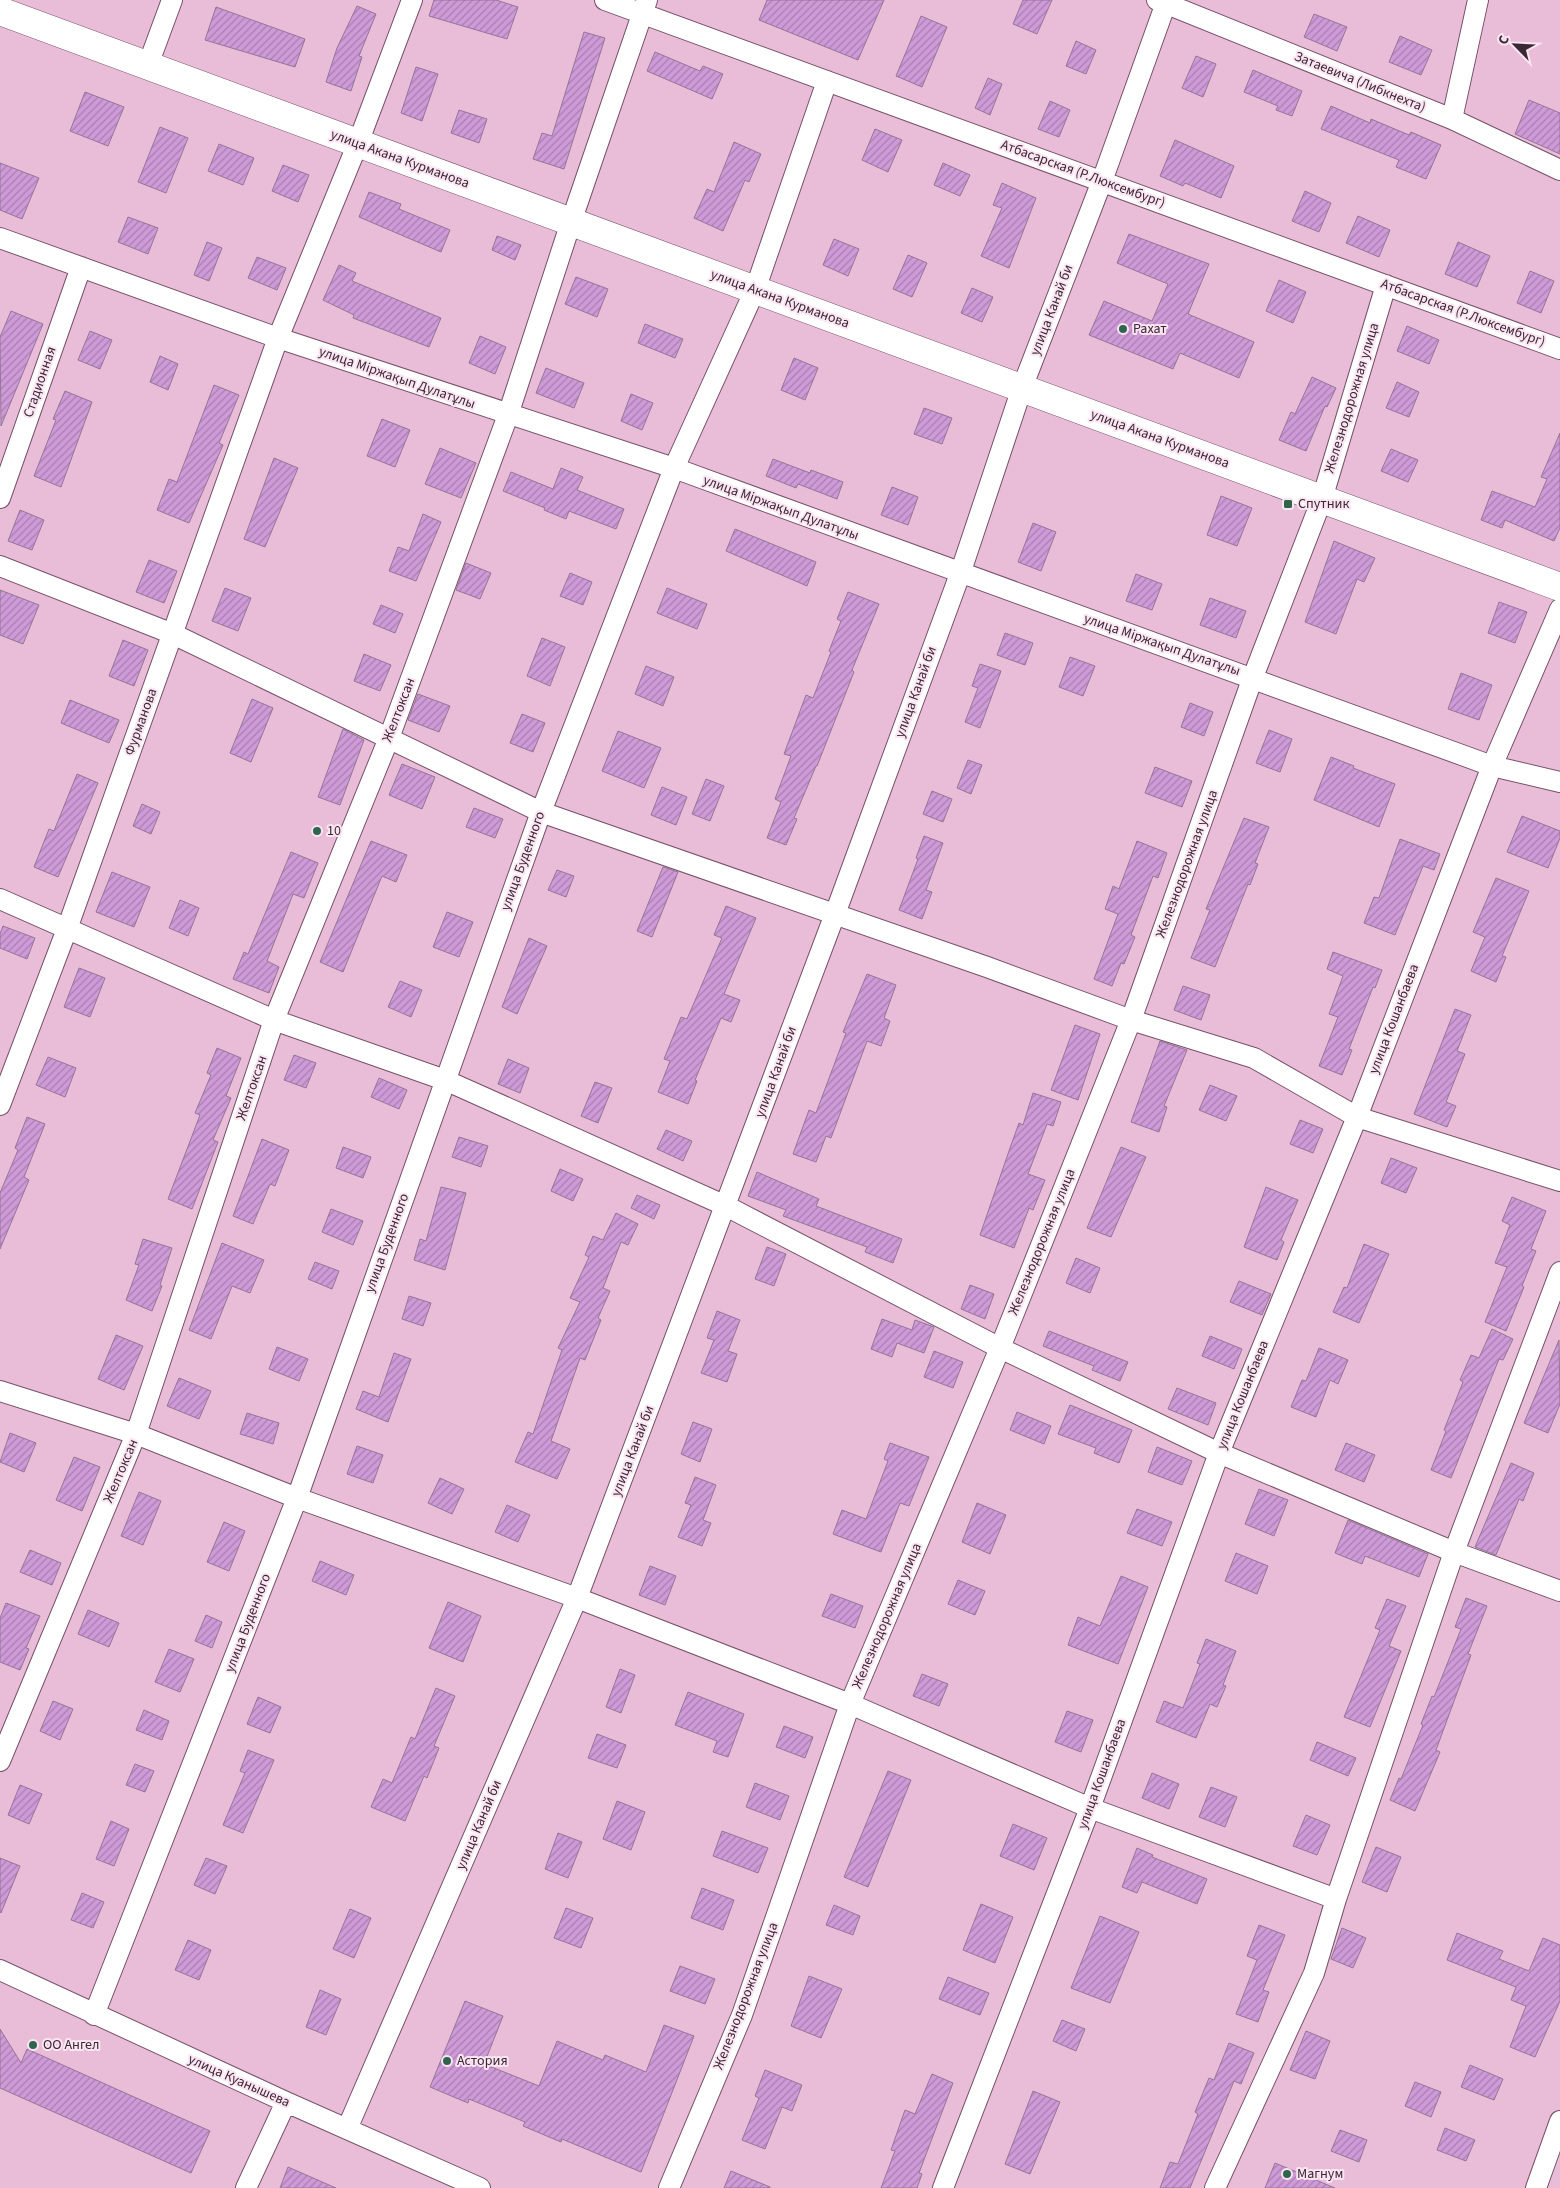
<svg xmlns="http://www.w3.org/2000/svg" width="1560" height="2188" viewBox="0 0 1560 2188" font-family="'Source Sans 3',sans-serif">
<defs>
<pattern id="building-hatch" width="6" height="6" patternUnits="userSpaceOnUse" patternTransform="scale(1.25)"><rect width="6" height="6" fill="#cf9ad8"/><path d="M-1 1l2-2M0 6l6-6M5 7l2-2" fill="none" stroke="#a97eb0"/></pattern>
</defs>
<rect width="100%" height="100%" fill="#e9bdd8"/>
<path fill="url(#building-hatch)" stroke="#937698" d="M434,0H496L518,7L507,39L429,16Z
M767,0H884L858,60L759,20Z
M1023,0H1052L1037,34L1013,24Z
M357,6L376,14L359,56L362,57L351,91L326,82L337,48Z
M216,7L305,39L295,67L205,40Z
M1314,14L1347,27L1337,51L1304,37Z
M921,16L947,27L922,87L896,76Z
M584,32L605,38L564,169L533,159L542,133L552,136Z
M1400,36L1432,50L1421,75L1389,62Z
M1076,41L1096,50L1086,74L1066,66Z
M655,52L700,71L703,66L723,74L712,99L647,71Z
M1196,56L1216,64L1203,97L1182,88Z
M416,67L438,74L422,121L401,113Z
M1253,70L1302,91L1292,116L1276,110L1278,106L1244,92Z
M988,78L1002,84L990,115L975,108Z
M85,92L124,107L108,146L70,131Z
M1529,100L1560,113V154L1515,134Z
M1050,101L1070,110L1059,137L1038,129Z
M1331,106L1370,123L1371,119L1409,135L1411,132L1441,145L1426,179L1396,167L1399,160L1321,129Z
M459,110L487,119L479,143L451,133Z
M160,127L188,138L166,193L138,182Z
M875,129L902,140L888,172L862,160Z
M1175,140L1234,166L1221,198L1185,183L1183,186L1160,176Z
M734,142L761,154L749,182L745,180L723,231L694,218L707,189L714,192Z
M219,144L254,158L243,185L208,171Z
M0,163L39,178L22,219L0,210Z
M943,163L970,175L960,196L934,185Z
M283,165L309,175L298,202L272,191Z
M1002,183L1036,198L1009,268L981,256L1002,208L993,205Z
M1305,191L1331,203L1319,232L1292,221Z
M369,192L401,204L399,209L450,230L441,252L359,217Z
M1358,216L1390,230L1379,257L1346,243Z
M128,217L158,228L148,254L118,242Z
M1129,234L1209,264L1188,314L1254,342L1239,378L1180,353L1173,369L1089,335L1104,301L1152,321L1168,284L1117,263Z
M497,236L521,245L515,260L492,250Z
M834,239L859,249L848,276L823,265Z
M207,242L222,248L209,281L194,275Z
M1458,242L1490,256L1477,287L1445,274Z
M908,255L927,263L912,297L893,289Z
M257,257L286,268L277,290L248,278Z
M339,265L356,273L352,281L441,318L429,347L353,318L354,315L323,300Z
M1530,271L1554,281L1541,313L1517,303Z
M576,277L608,289L597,317L565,304Z
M1279,280L1306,292L1293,323L1266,311Z
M972,288L993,297L982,322L961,313Z
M11,311L43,324L1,426L0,337Z
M645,324L683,339L675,358L638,343Z
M1407,326L1439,340L1429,364L1397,351Z
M90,331L112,340L100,369L78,360Z
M480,336L506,347L495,374L469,363Z
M160,356L178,364L168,390L150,382Z
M794,358L818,368L805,400L781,390Z
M546,368L584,383L574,408L536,393Z
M1312,377L1336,388L1327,407L1325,406L1306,451L1279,440L1291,412L1295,414Z
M1397,382L1419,392L1409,417L1386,408Z
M214,385L239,395L219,443L223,445L189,523L157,510L169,479L177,482Z
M65,391L92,402L61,487L34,476L56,420L53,419Z
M631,394L653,403L642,430L621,421Z
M924,408L952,418L942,444L914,434Z
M382,419L410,430L395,467L367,456Z
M1560,433V528L1554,541L1505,520L1502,528L1481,520L1492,491L1535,507L1547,479L1541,477Z
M440,448L476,463L461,498L425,484Z
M1391,449L1418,460L1408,482L1381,471Z
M274,458L298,468L265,547L244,539Z
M773,459L810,473L811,470L843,482L837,499L798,484L796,488L766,476Z
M561,468L583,477L577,490L624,509L616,529L569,511L566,519L544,510L545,508L503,491L511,472L553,489Z
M892,487L918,497L908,525L881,515Z
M1221,496L1252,508L1237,546L1207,535Z
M20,510L44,520L32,550L8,541Z
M423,514L441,522L416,581L389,571L398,547L409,551Z
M1033,523L1056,532L1041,571L1018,562Z
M735,529L816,562L807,586L726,551Z
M1334,541L1375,558L1364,582L1357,579L1336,634L1305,622Z
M149,560L177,571L164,603L136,592Z
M466,563L491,573L480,599L456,590Z
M570,573L592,582L583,605L560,596Z
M1136,574L1162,584L1152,610L1126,601Z
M225,588L251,598L238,631L212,621Z
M667,588L707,604L697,629L657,613Z
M0,590L39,605L23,644L0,635Z
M848,592L879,604L852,670L854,672L817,766H816L794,818L797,819L786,845L767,838L781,802L775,799L791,756L784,754L806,695L813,698L831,652L829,651L841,621L837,619Z
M1210,598L1246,611L1236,638L1200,625Z
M1499,602L1527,612L1515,643L1488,633Z
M381,605L403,614L395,633L373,624Z
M1005,633L1033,643L1025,665L997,655Z
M542,638L565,647L550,686L527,676Z
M123,640L148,650L134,686L109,676Z
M364,654L391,665L380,691L354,681Z
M1070,657L1095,666L1083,696L1059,687Z
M980,664L1001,671L980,728L965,722L978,688L972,686Z
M646,666L674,677L663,706L635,694Z
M1461,673L1492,685L1479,720L1448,709Z
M418,694L450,706L439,732L408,720Z
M252,699L273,708L251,762L230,753Z
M70,700L119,720L109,743L61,723Z
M1190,703L1213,712L1204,736L1181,727Z
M522,714L545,723L533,752L510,743Z
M343,729L364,740L340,805L318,797Z
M1269,730L1292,739L1280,772L1256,763Z
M618,731L661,748L644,788L602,771Z
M1331,757L1354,766L1353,768L1395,784L1379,827L1314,800Z
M968,760L982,765L971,794L957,788Z
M402,764L435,777L422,809L389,795Z
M1155,767L1192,781L1182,807L1145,793Z
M77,774L98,783L58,877L34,867L49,829L54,831Z
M706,779L724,786L710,821L692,814Z
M662,787L687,797L676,825L651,815Z
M932,791L952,799L943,822L923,814Z
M142,804L160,812L151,834L133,826Z
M474,808L503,819L495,838L466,827Z
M1522,816L1560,831V838L1548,868L1507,852Z
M1244,818L1269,827L1255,863L1258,864L1250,885L1248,884L1215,967L1191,958L1210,910L1206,909Z
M924,836L943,843L926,890L932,892L922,919L899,910L918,859L916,858Z
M1400,839L1440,854L1434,870L1423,866L1395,935L1364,923L1374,897L1379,898Z
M371,841L407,855L396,882L382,876L343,972L320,962Z
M1137,841L1167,853L1158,878L1153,876L1131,935L1135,937L1124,964L1121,963L1112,986L1094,979L1118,914L1105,909L1113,886L1119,889Z
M291,852L318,863L304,898L293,894L267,961L279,967L269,993L233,979L244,952L248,954Z
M663,867L678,872L652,937L637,931Z
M557,870L574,876L566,897L548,890Z
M112,872L150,887L134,927L96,912Z
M1496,878L1529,891L1502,956L1506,957L1496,982L1471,971L1485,937L1473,932Z
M180,900L199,908L188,936L169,928Z
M726,906L756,918L724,994L740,1000L731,1022L721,1018L695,1080L697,1081L688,1104L658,1092L670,1061L664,1059L681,1017L687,1019L722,938L714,935Z
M447,912L473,922L459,957L433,947Z
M3,926L35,938L27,959L0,948V934Z
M529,938L547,946L517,1014L502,1007Z
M1333,952L1382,970L1375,988L1373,987L1349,1049L1352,1050L1342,1075L1319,1066L1338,1017L1329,1014L1343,976L1327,969Z
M79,968L105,978L90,1017L64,1007Z
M867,974L896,985L884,1018L890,1021L881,1046L867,1041L831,1138L826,1136L816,1162L793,1154L809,1110L816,1113L846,1033L843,1032Z
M400,981L422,990L411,1017L388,1007Z
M1183,986L1210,995L1201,1020L1174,1010Z
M1455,1009L1471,1015L1457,1051L1465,1054L1446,1102L1456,1106L1447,1127L1414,1114Z
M1075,1025L1100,1034L1078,1100L1051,1090Z
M1160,1041L1187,1050L1164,1106L1167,1107L1159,1132L1131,1122Z
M217,1048L241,1058L226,1096L231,1098L213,1140L218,1142L192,1209L168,1199L200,1115L195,1113L211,1075L207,1073Z
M294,1055L316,1063L306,1088L284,1080Z
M48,1057L76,1068L65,1097L36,1085Z
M508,1059L529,1068L520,1093L498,1084Z
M379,1078L407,1090L399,1109L371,1097Z
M595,1082L612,1088L598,1123L581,1116Z
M1210,1085L1237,1096L1226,1121L1199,1110Z
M1033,1093L1061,1102L1053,1126L1047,1124L1028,1174L1045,1180L1033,1210L1029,1208L1014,1248L980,1235L1010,1148L1019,1123L1023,1125Z
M27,1117L45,1124L24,1177L29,1180L0,1249V1193L18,1150L15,1148Z
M1300,1120L1323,1129L1313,1153L1290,1144Z
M666,1130L692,1141L683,1161L657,1149Z
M459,1137L488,1146L481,1167L452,1157Z
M262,1139L289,1150L275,1186L270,1184L253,1224L233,1216Z
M343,1147L371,1157L363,1178L336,1168Z
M1121,1147L1146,1157L1111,1237L1087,1228Z
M1391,1158L1417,1168L1406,1193L1381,1183Z
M560,1169L583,1179L573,1201L551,1191Z
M757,1172L819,1199L816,1206L902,1239L893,1263L865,1252L867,1247L783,1216L786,1210L748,1196Z
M441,1187L466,1193L445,1270L414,1260L420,1239L426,1241Z
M1266,1187L1298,1200L1281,1240L1284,1242L1277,1260L1244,1247Z
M637,1195L660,1205L654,1219L631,1208Z
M1512,1197L1546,1211L1531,1249L1536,1251L1522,1286L1524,1287L1506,1331L1485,1322L1507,1267L1495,1263L1510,1225L1502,1221Z
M331,1209L363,1221L353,1245L322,1232Z
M616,1213L638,1224L628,1245L621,1242L603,1288L610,1291L598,1318L601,1320L585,1360L580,1358L551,1441L570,1449L557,1479L515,1462L528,1432L533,1434L562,1350L558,1348L580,1302L570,1298L589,1257L585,1255L593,1236L603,1240Z
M143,1239L172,1248L160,1285L162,1286L152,1311L126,1300L139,1265L135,1264Z
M222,1243L264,1260L250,1293L232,1286L211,1339L189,1330Z
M1364,1244L1389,1254L1359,1323L1333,1312L1344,1287L1347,1288Z
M767,1247L786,1254L774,1286L755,1279Z
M1076,1258L1100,1268L1090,1293L1066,1283Z
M315,1262L339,1271L332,1289L308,1279Z
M1239,1281L1271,1294L1262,1315L1230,1302Z
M970,1285L994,1294L985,1319L961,1309Z
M409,1296L431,1303L423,1326L402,1319Z
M717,1311L740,1320L728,1351L737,1354L727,1382L701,1373L714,1340L707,1338Z
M882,1319L912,1330L915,1320L934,1327L924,1353L897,1343L892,1357L871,1349Z
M1492,1329L1513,1339L1503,1360L1499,1359L1451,1478L1431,1470L1446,1431L1444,1430L1463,1382L1460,1380L1471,1355L1479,1358Z
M1049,1331L1128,1362L1120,1381L1092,1370L1094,1366L1043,1346Z
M116,1335L143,1346L124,1390L98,1379Z
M1210,1336L1242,1349L1234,1369L1202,1356Z
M1559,1340L1560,1404L1548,1433L1524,1423Z
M277,1347L308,1359L299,1381L269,1369Z
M1319,1348L1348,1360L1338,1384L1330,1380L1316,1417L1291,1407L1302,1380L1306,1381Z
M934,1351L963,1362L953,1388L924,1377Z
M394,1353L411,1359L388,1422L356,1409L363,1391L379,1397Z
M179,1378L211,1391L199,1419L167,1406Z
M1177,1388L1216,1403L1208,1425L1168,1409Z
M1070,1405L1132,1430L1119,1463L1094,1453L1096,1448L1058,1434Z
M1017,1412L1051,1426L1044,1444L1010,1430Z
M247,1413L279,1423L273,1444L240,1434Z
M693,1422L712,1429L700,1462L681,1454Z
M10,1433L36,1443L24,1472L0,1462Z
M890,1443L929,1457L909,1506L900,1503L881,1552L833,1534L842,1510L866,1519L888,1461L884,1459Z
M1346,1443L1375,1455L1364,1482L1335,1470Z
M357,1446L383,1455L373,1483L347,1474Z
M1157,1447L1192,1461L1182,1485L1148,1472Z
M74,1457L100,1467L82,1511L56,1500Z
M1511,1463L1534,1473L1523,1501L1519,1499L1496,1555L1475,1547Z
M695,1477L716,1485L703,1520L711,1523L702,1546L678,1537L691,1505L685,1503Z
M440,1478L464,1489L452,1514L428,1503Z
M1259,1489L1288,1500L1274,1536L1245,1524Z
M139,1492L161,1501L143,1545L121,1536Z
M977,1503L1006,1515L990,1554L962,1542Z
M507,1505L530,1515L518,1542L495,1532Z
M1137,1509L1172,1522L1162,1546L1127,1533Z
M1348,1520L1428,1554L1419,1577L1365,1556L1362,1564L1335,1553Z
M224,1522L245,1531L229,1571L207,1562Z
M30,1550L61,1563L52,1585L20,1572Z
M1236,1553L1268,1566L1257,1594L1225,1581Z
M320,1561L354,1575L346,1595L312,1581Z
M650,1566L676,1576L665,1605L639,1595Z
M1121,1576L1148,1587L1118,1664L1068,1645L1078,1617L1100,1626Z
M958,1580L985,1591L975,1615L948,1604Z
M831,1594L863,1606L855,1628L822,1616Z
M1466,1598L1487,1606L1468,1654L1471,1655L1436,1750L1440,1752L1415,1811L1390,1800L1399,1778L1401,1779L1423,1725L1421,1724L1432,1696L1434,1697L1461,1629L1455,1627Z
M1387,1599L1406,1606L1389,1646L1401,1651L1370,1727L1344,1717L1380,1630L1375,1628Z
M448,1602L481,1616L463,1662L429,1648Z
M6,1603L40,1616L26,1648L29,1649L20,1670L0,1662V1618Z
M88,1610L119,1623L109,1647L78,1634Z
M206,1615L222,1622L212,1648L195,1641Z
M1206,1639L1236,1651L1223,1685L1226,1686L1217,1707L1210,1704L1196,1738L1156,1722L1164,1701L1183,1708L1200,1664L1197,1663Z
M169,1649L194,1659L180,1692L155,1682Z
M620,1669L635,1675L621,1713L606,1707Z
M922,1674L948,1684L939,1706L913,1696Z
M436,1688L455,1696L434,1746L439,1748L427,1778L424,1776L405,1821L371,1807L383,1779L392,1783L411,1737L415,1739Z
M688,1692L744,1714L728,1757L713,1752L717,1741L675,1725Z
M258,1697L281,1707L270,1733L247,1724Z
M53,1701L73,1709L60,1740L40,1731Z
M144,1710L169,1721L162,1740L136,1730Z
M1067,1711L1093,1720L1081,1752L1055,1742Z
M784,1726L813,1737L805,1758L776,1747Z
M597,1734L626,1745L617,1768L588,1758Z
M1317,1742L1356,1758L1348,1776L1310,1760Z
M248,1750L274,1760L243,1833L223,1825L245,1773L240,1771Z
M135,1764L154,1771L145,1792L126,1785Z
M888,1771L911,1780L868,1887L844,1877Z
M1152,1773L1179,1784L1169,1809L1142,1798Z
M755,1783L789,1796L780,1820L746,1807Z
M20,1785L42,1794L29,1824L8,1815Z
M1211,1787L1237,1797L1225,1827L1199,1817Z
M617,1801L645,1812L631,1850L603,1839Z
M1306,1815L1330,1825L1317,1855L1293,1846Z
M111,1821L129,1829L114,1866L96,1859Z
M1013,1824L1047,1838L1034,1870L1000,1856Z
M722,1831L768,1848L758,1873L713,1856Z
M558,1833L582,1842L568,1878L545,1869Z
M1376,1847L1401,1857L1387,1892L1362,1882Z
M1137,1848L1153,1855L1152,1857L1207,1879L1197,1904L1142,1882L1137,1893L1122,1887Z
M0,1858L20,1866L1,1913L0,1912Z
M206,1858L227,1866L215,1894L194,1885Z
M702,1888L734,1900L723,1930L691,1918Z
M82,1893L104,1902L93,1928L71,1920Z
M981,1904L1013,1917L995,1963L963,1950Z
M834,1905L860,1916L853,1935L826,1925Z
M566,1908L593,1918L581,1948L554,1938Z
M350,1909L371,1918L354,1958L333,1949Z
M1100,1916L1139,1932L1110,2003L1071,1988Z
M1259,1925L1285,1935L1263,1990L1269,1992L1258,2022L1236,2014L1257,1960L1247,1956Z
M1342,1928L1366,1938L1353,1968L1331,1959Z
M1457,1933L1503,1951L1499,1959L1529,1971L1543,1938L1560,1945V2001L1535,2057L1510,2047L1526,2006L1511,2000L1516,1987L1447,1960Z
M188,1940L211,1950L199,1980L175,1970Z
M680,1966L715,1979L705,2004L670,1991Z
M809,1976L842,1989L821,2038L791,2026Z
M948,1977L989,1993L980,2015L939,1999Z
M320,1990L341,1999L326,2035L306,2027Z
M465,2001L503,2016L484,2064L539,2086L557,2041L603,2060L605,2055L646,2072L664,2025L694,2036L641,2172L562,2139L561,2142L523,2126L525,2122L469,2099L468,2103L430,2087Z
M1062,2020L1085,2029L1076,2051L1053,2041Z
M0,2029L21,2063L27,2049L210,2131L191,2173L0,2088Z
M1306,2031L1330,2041L1315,2079L1290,2070Z
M1229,2043L1254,2053L1241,2084L1234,2081L1190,2188H1160L1170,2162L1178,2164L1198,2114L1195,2112L1209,2078L1214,2080Z
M1470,2065L1503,2079L1494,2100L1461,2087Z
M765,2070L802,2085L792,2111L782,2107L765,2149L742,2140L759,2098L755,2096Z
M932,2074L953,2083L919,2173L922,2174L917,2188H881L895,2151L891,2150L905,2110L915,2114Z
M1415,2082L1441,2092L1431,2117L1405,2106Z
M1033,2091L1060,2102L1030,2174L1005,2164Z
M1445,2128L1475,2140L1466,2161L1437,2150Z
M1340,2130L1367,2140L1359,2162L1331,2151Z
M1275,2163L1335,2188H1265Z
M288,2167L336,2188H280Z
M731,2171L770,2187V2188H724Z"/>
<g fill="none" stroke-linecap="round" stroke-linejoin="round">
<defs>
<path id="minor" d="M605,0L1560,349
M1157,0L1452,119L1560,170
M148,65L172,0
M1452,119L1478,0
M0,238L278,338L674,468L1492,766L1560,782
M0,498L81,267
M0,566L173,634L541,812L987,967L1131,1020L1254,1058L1357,1117L1560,1181
M0,899L274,1020L445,1080L726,1206L1000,1348L1219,1453L1454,1552L1560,1591
M0,1105L67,929L278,338L358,143L412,0
M0,1391L136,1434L297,1498L577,1598L850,1704L1090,1808L1336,1899
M0,1761L136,1434L274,1020L389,738L508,415L571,222L647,0
M0,1970L286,2102L480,2188
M94,2015L297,1498L541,812L674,468L755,290L827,81
M347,2129L577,1598L835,914L960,574L1022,388L1102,181L1167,0
M246,2188L286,2102
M669,2188L742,2015L850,1704L1000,1348L1131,1020L1253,677L1322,499L1386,285
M943,2188L1090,1808L1219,1453L1357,1117L1492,766L1560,609
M1215,2188L1314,1973L1336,1899L1454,1552L1560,1272
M1536,2188L1560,2121"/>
<path id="secondary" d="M0,11L1560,587"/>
</defs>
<use href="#minor" stroke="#775169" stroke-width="22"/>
<use href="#secondary" stroke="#775169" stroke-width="29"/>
<use href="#minor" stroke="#fff" stroke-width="20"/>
<use href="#secondary" stroke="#fff" stroke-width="28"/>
</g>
<g fill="#2e654c" stroke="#fce5f3" stroke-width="2">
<circle cx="1123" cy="329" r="5"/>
<rect x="1283" y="499" width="10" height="10" rx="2.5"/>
<circle cx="317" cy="831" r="5"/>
<circle cx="33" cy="2045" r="5"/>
<circle cx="447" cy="2061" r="5"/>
<circle cx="1287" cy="2174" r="5"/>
</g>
<g text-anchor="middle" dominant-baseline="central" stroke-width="4" stroke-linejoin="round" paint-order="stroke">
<g font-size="14" fill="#3a2934" stroke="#fce5f3">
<text transform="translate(1360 82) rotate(22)">Затаевича (Либкнехта)</text>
<text transform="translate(400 159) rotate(20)">улица Акана Курманова</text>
<text transform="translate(1083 174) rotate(20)">Атбасарская (Р.Люксембург)</text>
<text transform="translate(780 299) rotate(20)">улица Акана Курманова</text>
<text transform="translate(1052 310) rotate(-69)">улица Канай би</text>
<text transform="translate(1463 313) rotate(20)">Атбасарская (Р.Люксембург)</text>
<text transform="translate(397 378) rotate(19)">улица Міржақып Дулатұлы</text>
<text transform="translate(40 382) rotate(-71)">Стадионная</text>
<text transform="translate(1352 398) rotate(-73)">Железнодорожная улица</text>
<text transform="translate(1160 439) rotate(20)">улица Акана Курманова</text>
<text transform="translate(781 508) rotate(20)">улица Міржақып Дулатұлы</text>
<text transform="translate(1162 645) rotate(19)">улица Міржақып Дулатұлы</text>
<text transform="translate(916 692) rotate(-70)">улица Канай би</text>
<text transform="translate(399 710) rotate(-69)">Желтоксан</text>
<text transform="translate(141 722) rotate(-70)">Фурманова</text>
<text transform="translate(523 861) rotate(-70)">улица Буденного</text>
<text transform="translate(1187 864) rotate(-70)">Железнодорожная улица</text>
<text transform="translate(1394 1019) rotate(-69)">улица Кошанбаева</text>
<text transform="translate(776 1072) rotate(-70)">улица Канай би</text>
<text transform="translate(252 1088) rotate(-71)">Желтоксан</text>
<text transform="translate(1042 1242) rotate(-68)">Железнодорожная улица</text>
<text transform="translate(387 1243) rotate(-70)">улица Буденного</text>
<text transform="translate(1243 1395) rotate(-68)">улица Кошанбаева</text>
<text transform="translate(633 1451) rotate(-69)">улица Канай би</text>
<text transform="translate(121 1471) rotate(-67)">Желтоксан</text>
<text transform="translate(887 1616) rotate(-67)">Железнодорожная улица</text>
<text transform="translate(248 1623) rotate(-69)">улица Буденного</text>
<text transform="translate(1102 1774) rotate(-70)">улица Кошанбаева</text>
<text transform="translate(479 1825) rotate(-67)">улица Канай би</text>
<text transform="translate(746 1996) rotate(-69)">Железнодорожная улица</text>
<text transform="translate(239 2081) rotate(24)">улица Куанышева</text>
</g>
<g font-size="14" fill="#3a2934" stroke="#fce5f3" text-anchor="start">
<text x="1133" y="329">Рахат</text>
<text x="1298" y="504">Спутник</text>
<text x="327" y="831">10</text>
<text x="43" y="2045">ОО Ангел</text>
<text x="457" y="2061">Астория</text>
<text x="1297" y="2174">Магнум</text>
</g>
</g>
<g transform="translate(1515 45) rotate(294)" stroke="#fce5f3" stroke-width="4" paint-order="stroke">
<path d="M0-4L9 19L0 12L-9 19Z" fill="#3a2934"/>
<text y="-8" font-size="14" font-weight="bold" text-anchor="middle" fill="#3a2934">С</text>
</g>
</svg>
